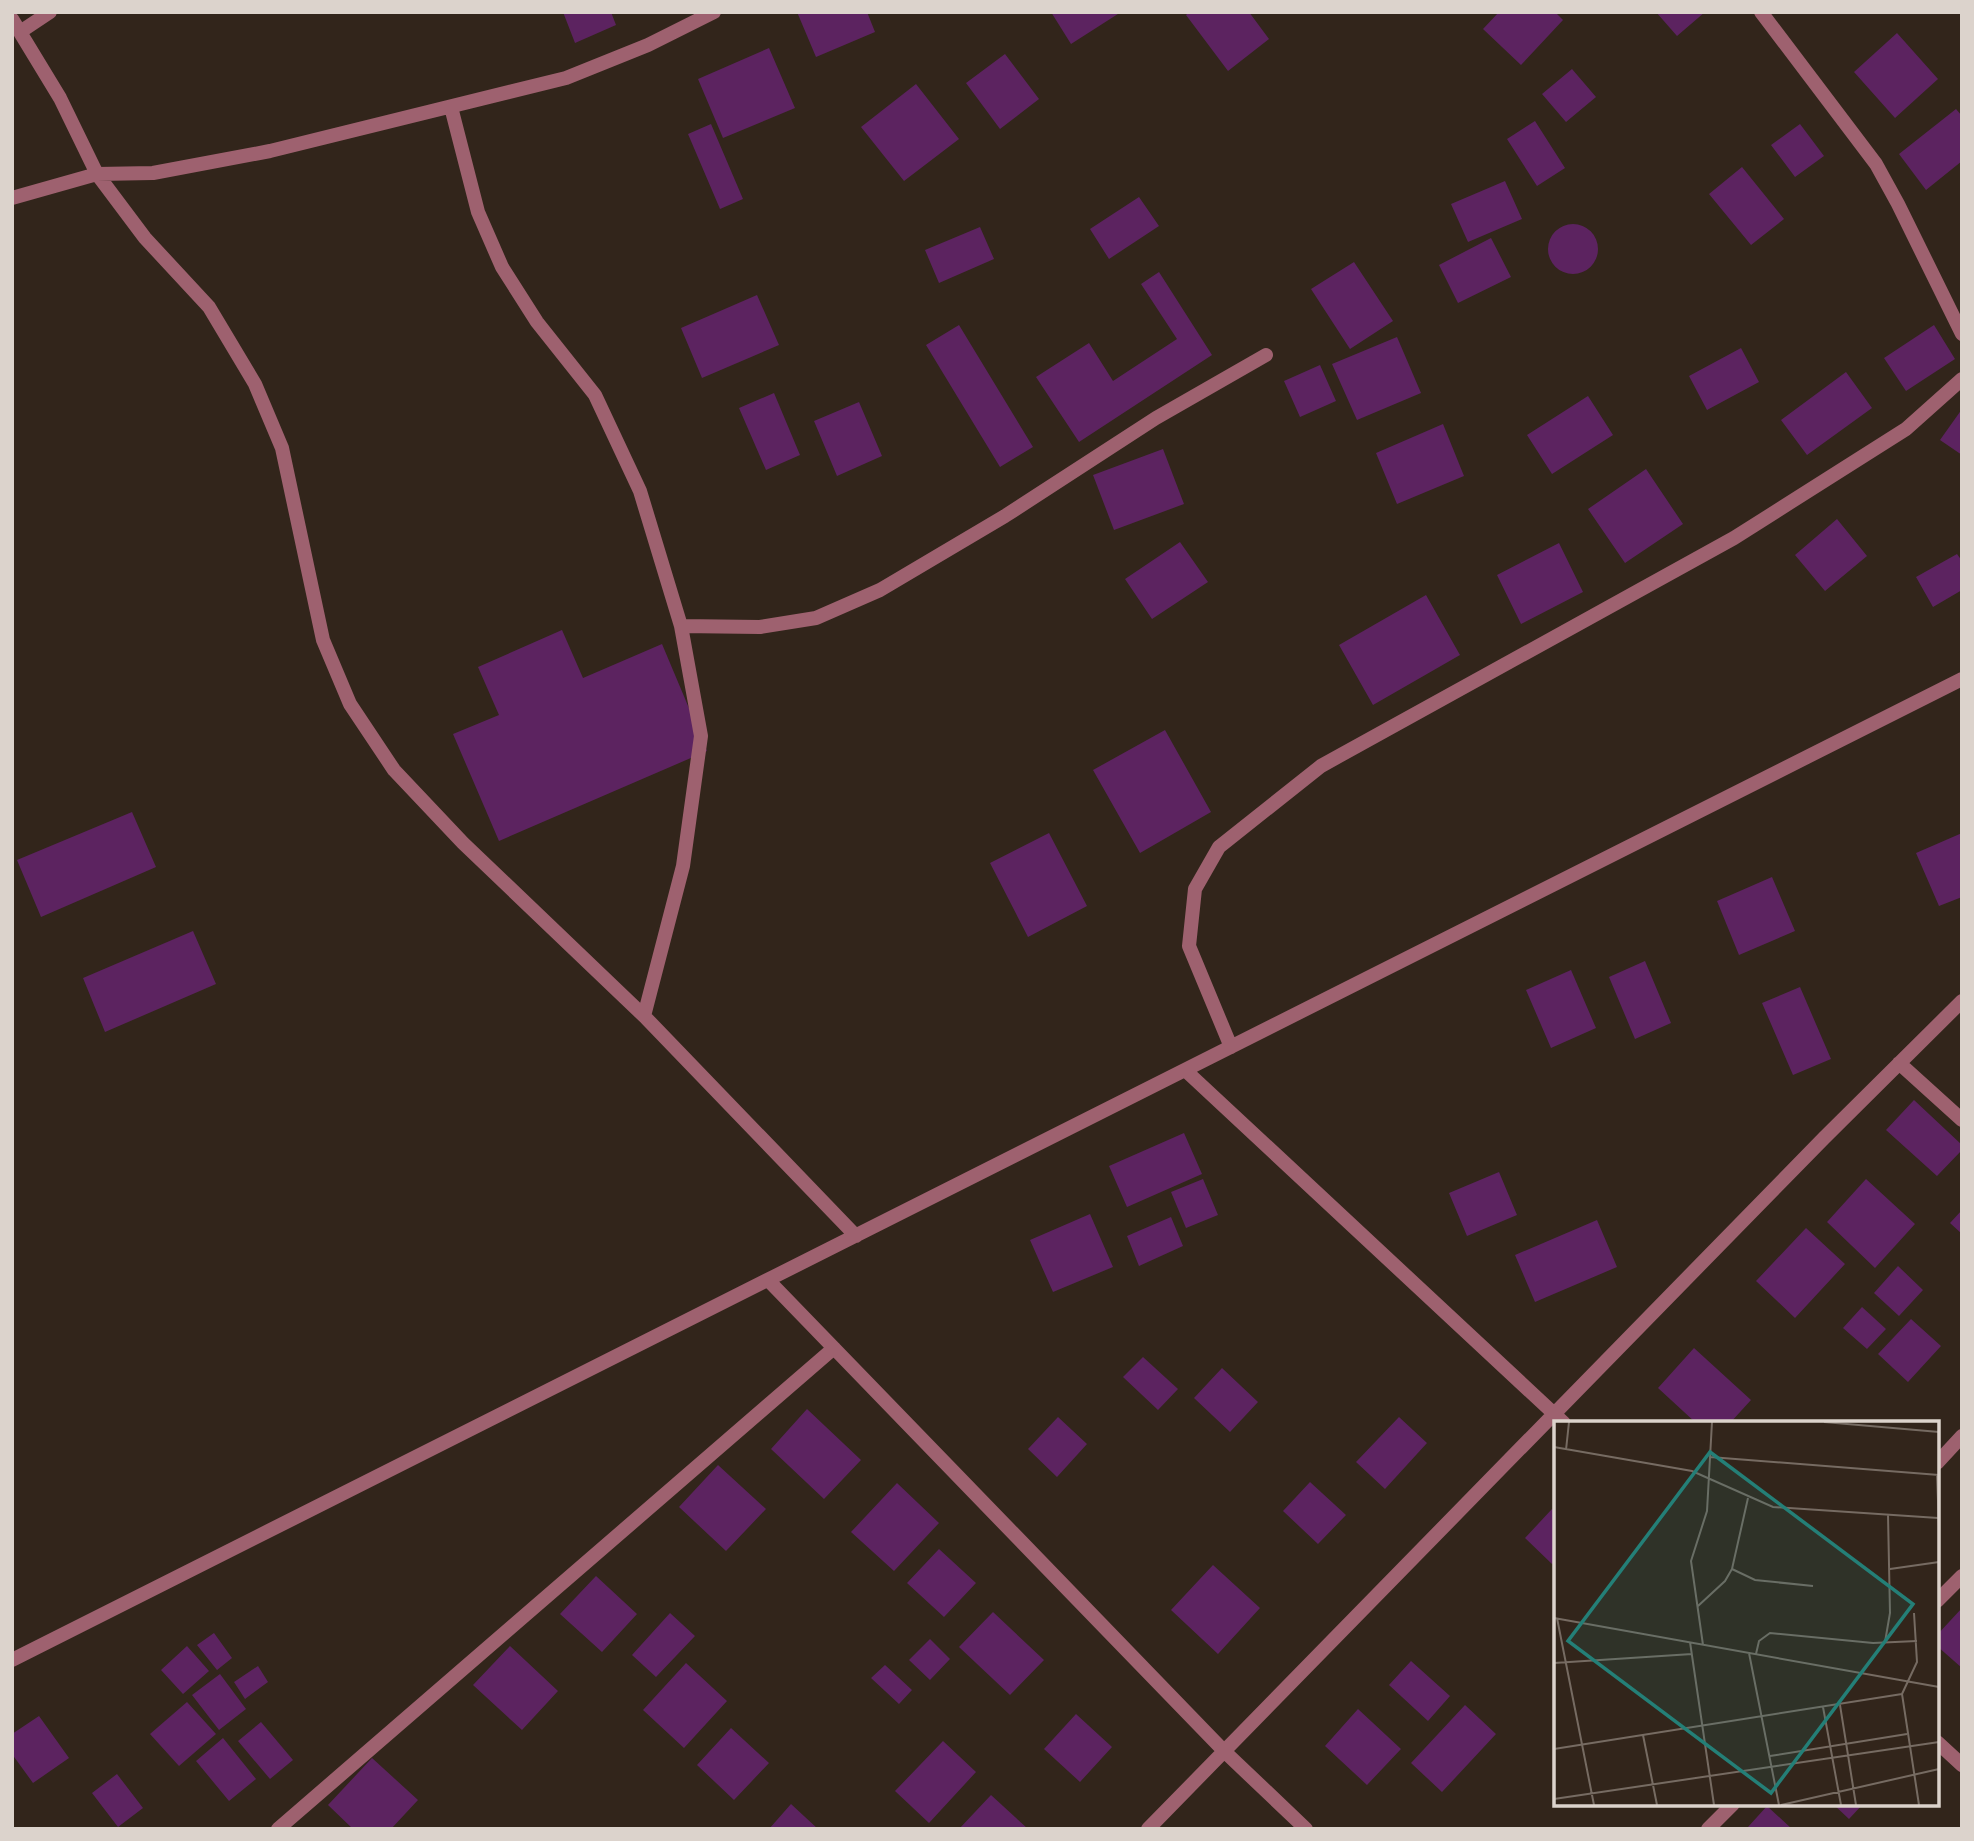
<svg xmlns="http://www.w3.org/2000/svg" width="1974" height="1841" viewBox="0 0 1974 1841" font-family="Commissioner,sans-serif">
<rect width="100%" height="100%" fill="#32251b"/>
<path fill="#5c2360" d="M563,12H611L616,25L575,43Z
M797,12H867L875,32L816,57Z
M1051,12H1121L1071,44Z
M1189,12H1249L1269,39L1228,71L1186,15Z
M1499,12H1555L1563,20L1521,65L1483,29Z
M1656,12H1705L1677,36Z
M1897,33L1938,79L1895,118L1854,72Z
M769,48L795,108L723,138L698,79Z
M1005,54L1039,99L1000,129L966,83Z
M1572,69L1596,97L1566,122L1542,94Z
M916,84L959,139L904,181L861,127Z
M1956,109L1962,116V161L1926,190L1899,154Z
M1535,121L1565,168L1537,186L1507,139Z
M711,124L743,199L720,209L688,134Z
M1800,124L1824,156L1795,177L1771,145Z
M1742,167L1784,219L1751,245L1709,194Z
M1505,181L1522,219L1468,242L1451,204Z
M1139,197L1159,226L1109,259L1090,229Z
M1548 249a25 25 0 1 1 50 0a25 25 0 1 1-50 0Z
M980,227L994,259L939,283L925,250Z
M1491,238L1511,277L1458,303L1439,265Z
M1354,262L1393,321L1350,349L1311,289Z
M1159,272L1212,355L1079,442L1036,377L1089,343L1113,381L1177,339L1141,284Z
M757,295L779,345L702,378L681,328Z
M959,325L1033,447L1000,467L926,345Z
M1934,325L1955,359L1906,391L1884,358Z
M1397,337L1421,393L1357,420L1332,364Z
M1741,348L1759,382L1707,410L1689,376Z
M1320,365L1336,401L1300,417L1284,381Z
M1846,372L1872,408L1807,455L1781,420Z
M774,393L800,455L766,470L739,408Z
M1588,396L1613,435L1552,474L1527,435Z
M859,402L882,456L837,476L814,421Z
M1962,409V455L1940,440Z
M1443,424L1464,476L1397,504L1376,453Z
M1163,449L1184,504L1114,530L1093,475Z
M1646,469L1683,524L1625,563L1588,509Z
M1837,519L1867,556L1825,591L1795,555Z
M1180,542L1208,582L1152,619L1125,579Z
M1559,543L1583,592L1521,624L1497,575Z
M1957,554L1962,561V590L1933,607L1916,577Z
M1426,595L1460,655L1373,705L1339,645Z
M562,630L583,678L662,644L707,751L499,841L453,734L499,715L478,667Z
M1165,730L1211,812L1140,853L1093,770Z
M132,812L156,867L41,917L17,860Z
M1049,833L1087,906L1028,937L990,863Z
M1962,833V897L1939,906L1916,853Z
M1772,877L1795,931L1739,955L1717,901Z
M193,931L216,984L105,1032L83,978Z
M1645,961L1671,1023L1635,1039L1609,977Z
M1571,970L1596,1028L1551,1048L1526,990Z
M1800,987L1831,1059L1793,1075L1762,1003Z
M1914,1100L1962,1145V1150L1937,1176L1886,1130Z
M1184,1133L1202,1174L1127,1207L1109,1166Z
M1499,1172L1517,1215L1467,1236L1449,1193Z
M1203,1179L1218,1215L1186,1228L1171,1192Z
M1866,1179L1915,1224L1875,1268L1827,1222Z
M1962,1210V1234L1950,1223Z
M1090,1214L1113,1267L1053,1292L1030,1240Z
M1171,1217L1183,1246L1139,1266L1127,1236Z
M1597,1220L1617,1267L1535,1302L1515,1255Z
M1806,1228L1845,1264L1795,1318L1756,1281Z
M1898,1266L1923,1290L1899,1316L1874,1293Z
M1862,1307L1886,1329L1867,1349L1843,1328Z
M1911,1319L1941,1346L1908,1382L1878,1354Z
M1694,1348L1751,1400L1730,1423H1696L1658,1388Z
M1143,1357L1178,1389L1158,1410L1123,1377Z
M1222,1368L1258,1402L1230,1432L1194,1398Z
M807,1409L861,1460L824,1499L771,1449Z
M1058,1417L1087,1444L1057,1477L1028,1449Z
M1399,1417L1427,1443L1385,1489L1356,1462Z
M718,1465L766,1509L726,1551L679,1507Z
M1310,1482L1346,1515L1318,1544L1283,1511Z
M897,1483L939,1523L894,1571L851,1532Z
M1552,1509L1556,1513V1561L1552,1564L1525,1538Z
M939,1549L976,1583L944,1617L907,1583Z
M1213,1565L1260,1608L1218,1654L1171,1610Z
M596,1576L637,1614L602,1652L560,1614Z
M1962,1608V1668L1937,1646V1635Z
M993,1612L1044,1660L1010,1695L959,1647Z
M670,1613L695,1636L656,1677L632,1655Z
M214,1633L232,1658L217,1670L197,1645Z
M930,1639L950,1659L930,1680L909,1660Z
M187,1646L209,1671L183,1694L161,1670Z
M510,1646L558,1691L522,1730L473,1685Z
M1411,1661L1450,1696L1428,1721L1389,1685Z
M686,1663L727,1701L684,1748L643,1710Z
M885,1665L912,1690L899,1704L871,1678Z
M258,1666L268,1682L245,1699L234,1682Z
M220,1674L246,1709L219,1730L192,1695Z
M187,1702L216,1734L179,1766L150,1734Z
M1465,1705L1496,1734L1442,1792L1411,1763Z
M1358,1709L1401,1749L1367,1785L1325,1746Z
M1076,1714L1112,1747L1080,1782L1044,1749Z
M39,1716L69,1758L33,1783L12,1754V1734Z
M261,1722L293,1760L270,1779L238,1741Z
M731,1728L769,1763L734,1800L697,1765Z
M223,1738L256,1779L229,1801L196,1761Z
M943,1741L976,1772L929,1823L895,1791Z
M372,1758L418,1800L391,1829H353L328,1805Z
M117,1774L143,1808L118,1827L92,1793Z
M991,1795L1028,1829H959Z
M791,1804L818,1829H769Z
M1833,1804H1863L1849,1819Z
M1767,1806L1792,1829L1748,1827Z"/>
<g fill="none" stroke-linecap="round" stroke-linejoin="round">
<path stroke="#9e616f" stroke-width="14" d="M1761,12L1876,164L1898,204L1962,334
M12,19L60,98L97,174L145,238L209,307L255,384L282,448L323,640L350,704L394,770L463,843L644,1016L856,1236
M20,32L50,12
M451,107L478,212L502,267L537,322L595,395L640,491L681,626L701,736L683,866L644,1016
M12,198L97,174L153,173L270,151L566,78L648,45L714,12
M681,626L760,627L816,618L880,590L1005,516L1156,418L1266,355
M1231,1047L1189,946L1195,889L1219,847L1321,766L1734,538L1906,429L1962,379
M1899,1063L1962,1120
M1185,1070L1564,1423
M768,1280L1224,1751L1306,1829
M1937,1463L1962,1436
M1937,1601L1962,1576
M12,1660L1962,679
M1937,1742L1962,1765
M278,1829L834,1348
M1148,1829L1824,1138L1962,1001
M1708,1829L1733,1804"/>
</g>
<g transform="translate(1554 1421)">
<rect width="385" height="385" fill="#32251b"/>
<path fill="none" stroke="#766b62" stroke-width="2" d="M270,1L385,11M0,26L138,50L219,86L384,97M12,29L15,1M156,36L385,54M383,53L385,106M178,148L201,159L259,165M336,148L385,141M144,185L171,160L178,148L194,77M360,192L363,241L348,273L365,384M0,197L385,266M3,197L40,384M136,221L160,384M331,221L336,192L334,94M149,224L137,140L153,90L158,1M195,232L225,384M202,233L205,220L216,212L319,222L363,220M0,242L138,233M286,284L302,384M269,286L287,384M89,314L103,384M0,328L348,273M216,335L353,313M0,378L385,321M227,384L385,348"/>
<path fill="#247f77" fill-opacity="0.15" stroke="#247f77" stroke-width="3.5" d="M156,31L359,183L217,372L14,220Z"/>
<rect width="385" height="385" fill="none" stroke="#dcd3cc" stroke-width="3.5"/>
</g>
<rect width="1974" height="1841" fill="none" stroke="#dcd3cc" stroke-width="28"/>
</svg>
